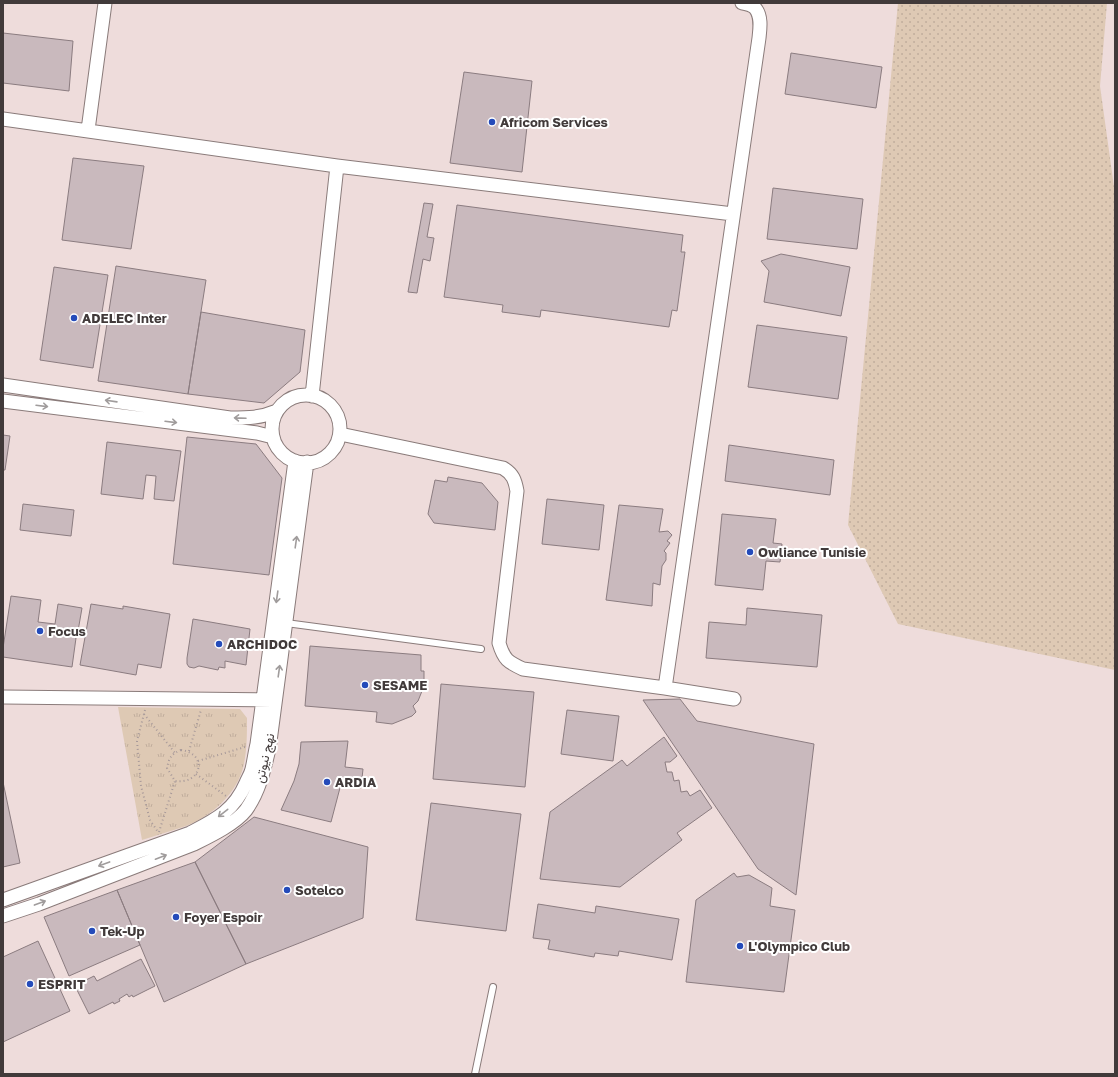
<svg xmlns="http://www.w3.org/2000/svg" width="1118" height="1077" viewBox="0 0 1118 1077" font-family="'Golos Text',Vazirmatn,sans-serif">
<defs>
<pattern id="grass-dots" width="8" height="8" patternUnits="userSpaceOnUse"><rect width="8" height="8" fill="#dec9b4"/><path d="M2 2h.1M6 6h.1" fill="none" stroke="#c0ad9c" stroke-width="1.8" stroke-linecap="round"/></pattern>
<pattern id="park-tufts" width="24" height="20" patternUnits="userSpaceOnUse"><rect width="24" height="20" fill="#dec9b4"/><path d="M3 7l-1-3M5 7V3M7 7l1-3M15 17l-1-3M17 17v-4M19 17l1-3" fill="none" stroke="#c0ad9c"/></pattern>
</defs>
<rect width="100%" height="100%" fill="#eedcdb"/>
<path fill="url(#grass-dots)" d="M898,3H1107L1100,86L1115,194V670L898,624L848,525Z"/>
<path fill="url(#park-tufts)" d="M118,707L240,709L247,718C247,734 247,749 244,764C238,793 212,816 186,826C172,831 157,835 142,840Z"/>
<path fill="#c9b9bd" stroke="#8b7c80" d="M3,33L73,41L69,91L3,83Z
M791,53L882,67L876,108L785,94Z
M464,72L532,81L522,172L450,163Z
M73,158L144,166L131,249L62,240Z
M773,188L863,199L857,249L767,239Z
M424,203L433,204L427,237L434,238L430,261L423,259L417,293L408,292Z
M457,205L683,235L681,252H685L677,311L672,310L669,327L541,310L540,317L502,312L503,305L444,297Z
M781,254L850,267L841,316L764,302L769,271L761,261Z
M116,266L206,280L188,394L98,381Z
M54,267L108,275L93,368L40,360Z
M201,312L305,330L300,372L264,403L188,394Z
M757,325L847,337L838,399L748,387Z
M3,435L10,436L5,470H3Z
M187,437L256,444L282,478L269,575L173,564Z
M107,442L181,451L174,501L154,499L156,476L146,475L143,499L101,494Z
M729,445L834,460L830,495L725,481Z
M448,477L482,483L498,502L495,530L434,523L428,514L435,480L447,482Z
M547,499L604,505L599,550L542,544Z
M23,504L74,510L71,536L20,530Z
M619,505L663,509L659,532L668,531L672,535L667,541L670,543L664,551L666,553V560L662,566L660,585L653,583L652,606L606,600Z
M722,514L776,519L773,543L782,544L780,562L766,561L763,590L715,585Z
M11,596L41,600L38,622L55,624L58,604L82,608L78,631H74L73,637L76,638L72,667L3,657V648Z
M91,604L123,609V606L170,614L161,668L138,664L136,675L80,665Z
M747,608L822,615L817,667L706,658L709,622L746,625Z
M193,619L250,629L246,665L225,661V668L219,667L218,670L199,666L194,668L189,667L187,664V658Z
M310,646L421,655V671H424V679L422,691L418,701L413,706L416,712L412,716L392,724L376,722L377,712L305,706Z
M441,684L534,692L525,787L433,779Z
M680,699L697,721L814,744L796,895L758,869L643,700Z
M567,710L619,716L613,761L561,754Z
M664,737L677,756L670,762H665L667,772H672L674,781L679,780L681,792L687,791L690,796L700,790L712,808L677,833L682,840L620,887L540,879L550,812L622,760L627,766Z
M348,741L345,767L363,769L361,788L341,784L331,822L281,810L294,781L299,764L301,742Z
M3,782L20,863L3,867Z
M431,803L521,814L506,931L416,920Z
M254,817L368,847L363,918L246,964L195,862Z
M195,862L246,964L164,1002L117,890Z
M734,873L737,877L749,875L772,888L770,906L795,910L784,992L686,982L696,900Z
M117,890L140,945L69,976L44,917Z
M538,904L595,913L596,906L679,919L672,960L619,951L618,956L595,953L594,957L548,949L550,940L533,938Z
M38,941L70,1011L3,1042V957Z
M141,959L155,986L133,997L132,995L129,997L127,994L119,999L120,1001L114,1004L113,1002L89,1014L77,990L82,988L80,983L94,976L97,981Z"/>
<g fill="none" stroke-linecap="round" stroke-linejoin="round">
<defs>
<path id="lane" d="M286,623L481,649
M475,1074L493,987"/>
<path id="street" d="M3,119L337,166L733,214
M88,130L105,3
M3,385L230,418C249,418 260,418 277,411
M272 429a34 34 0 1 1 68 0a34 34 0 1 1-68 0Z
M312,396L337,166
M3,401L257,433L273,437
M340,434L503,468C513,474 515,480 517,491L499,643C504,660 508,662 523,669L665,688L734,699
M665,688L759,38C760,29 762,16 755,8C752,5 747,4 742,3
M3,697L272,700
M3,900L190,833C215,820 234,811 246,783C248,778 251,774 252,769C254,761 255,752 257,744L295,461
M3,916L39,904L194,844C210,836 235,824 246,810C259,792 264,770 269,749L307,462"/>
</defs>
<use href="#lane" stroke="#8a7b7a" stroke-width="8"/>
<use href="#street" stroke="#8a7b7a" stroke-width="15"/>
<path stroke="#a79999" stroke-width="2" stroke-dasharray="1 3" stroke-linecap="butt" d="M145,710L137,741L141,786L150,820L158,832
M144,714L175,753
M181,750C209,754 201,785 175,781L167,768C169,758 171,754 181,750Z
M189,751L201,710
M198,761L245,747
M196,774L226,796
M159,832L175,781"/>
<use href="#lane" stroke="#fff" stroke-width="6"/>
<use href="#street" stroke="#fff" stroke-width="13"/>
</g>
<defs><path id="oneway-shaft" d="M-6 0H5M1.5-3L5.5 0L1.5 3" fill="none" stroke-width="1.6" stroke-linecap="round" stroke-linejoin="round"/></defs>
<g stroke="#a09c9c">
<use href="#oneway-shaft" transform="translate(111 401) rotate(-172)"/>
<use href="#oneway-shaft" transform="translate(42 406) rotate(7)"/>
<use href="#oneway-shaft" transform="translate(240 418) rotate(-178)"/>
<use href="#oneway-shaft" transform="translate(171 422) rotate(7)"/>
<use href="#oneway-shaft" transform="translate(296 542) rotate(-82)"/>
<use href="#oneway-shaft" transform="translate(277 597) rotate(98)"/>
<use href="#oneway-shaft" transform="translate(279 671) rotate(-82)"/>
<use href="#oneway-shaft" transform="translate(223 813) rotate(142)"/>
<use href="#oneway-shaft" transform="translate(161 857) rotate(-21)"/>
<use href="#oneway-shaft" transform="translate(104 864) rotate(160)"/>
<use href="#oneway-shaft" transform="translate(40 903) rotate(-20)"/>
</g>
<g fill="#244bba" stroke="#fff" stroke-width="1.5">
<circle cx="492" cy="122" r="4"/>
<circle cx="74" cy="318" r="4"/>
<circle cx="750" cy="552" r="4"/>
<circle cx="40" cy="631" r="4"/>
<circle cx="219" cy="644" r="4"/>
<circle cx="365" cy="685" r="4"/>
<circle cx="327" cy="782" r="4"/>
<circle cx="287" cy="890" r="4"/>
<circle cx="176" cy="917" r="4"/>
<circle cx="92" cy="931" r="4"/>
<circle cx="740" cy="946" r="4"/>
<circle cx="30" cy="984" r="4"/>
</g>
<g text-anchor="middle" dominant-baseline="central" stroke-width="4" stroke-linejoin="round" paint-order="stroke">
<g font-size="13" font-weight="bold" fill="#413a3a" stroke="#fff" text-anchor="start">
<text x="500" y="122">Africom Services</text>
<text x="82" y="318">ADELEC Inter</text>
<text x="758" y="552">Owliance Tunisie</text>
<text x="48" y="631">Focus</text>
<text x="227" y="644">ARCHIDOC</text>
<text x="373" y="685">SESAME</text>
<text x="335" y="782">ARDIA</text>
<text x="295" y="890">Sotelco</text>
<text x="184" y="917">Foyer Espoir</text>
<text x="100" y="931">Tek-Up</text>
<text x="748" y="946">L'Olympico Club</text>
<text x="38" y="984">ESPRIT</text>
</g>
<g font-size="13" fill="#413a3a" stroke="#fff">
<text transform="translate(264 758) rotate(-77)">نهج نيوتن</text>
</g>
</g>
<rect width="1118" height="1077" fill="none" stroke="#413a3a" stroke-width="8"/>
</svg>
